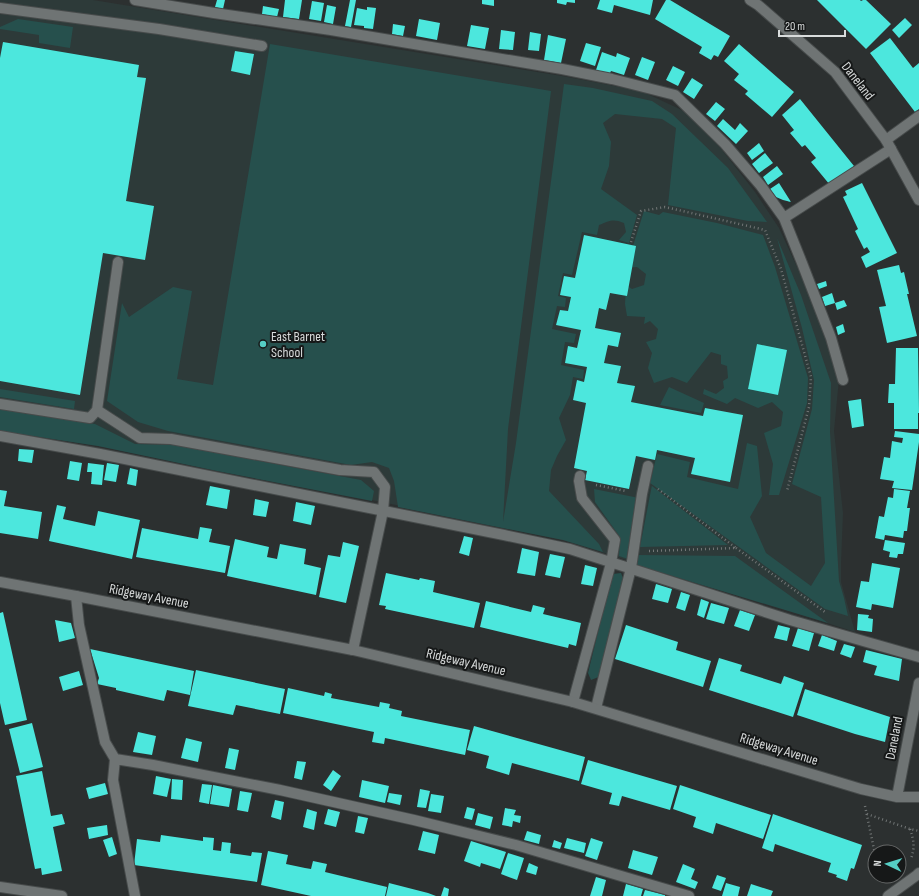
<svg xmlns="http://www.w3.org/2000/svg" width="919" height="896" viewBox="0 0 919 896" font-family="'Sofia Sans Condensed',sans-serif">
<rect width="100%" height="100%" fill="#2c3030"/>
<path fill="#2d3a39" d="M0,0H93L562,76L641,91L686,112L719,146L755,192L779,228L798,269L827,339L839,379L834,431L843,513L841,564V582L855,632L672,573L639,564L563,540L377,501L285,484L98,446L0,430Z"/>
<path fill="#26504d" d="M18,19L73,27L70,48L39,43V35L0,29V27Z
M270,44L551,91L508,429L503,522L516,443L564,84L593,88L652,101L672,114L728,168L767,222L748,221L668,205L676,128L662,119L615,114L603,123L611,142L609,166L601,189L637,215L629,243L619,240L626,232L624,223C613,218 609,221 599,225L597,235L582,232L572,275L563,273L558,296L566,298L565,307L557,306L552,329L576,334L574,343L565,342L561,365L584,370L583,379L573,377L570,395L559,418L566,440L557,456L551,470L549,491L599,544L603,552L563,540L398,507L394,481L389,468L372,462L351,465L168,431L138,422L107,401L122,303L129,317L173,287L192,291L177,379L213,385Z
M644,211L659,215L663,212L717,223L763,235L775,267L808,378L807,403L779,495H769L773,464L764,433L781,426L783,412L772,402L758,408L735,398L727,404L703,394L704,389L716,394L724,388L723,381L728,378L727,366L721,364V355L711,352L687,383L672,377L654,383L648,368L652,353L646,342L656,339L658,329L650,321L644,324L645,317L627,316L625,304L626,285L632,289L644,285L646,274L637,267L626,268Z
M777,238L801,295L831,383L830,432L839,581L844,598L848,616L825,609L650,483L657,454L690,462L687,477L738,489L747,443L757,446L762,496L750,517L766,553L811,586L825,563L821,497L792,484L812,409L814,380L802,328Z
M669,387L704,403L701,413L660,405Z
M0,389L75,401L74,409L0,397Z
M0,409L95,424L135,444L174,445L361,480L374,491L372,501L217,471L98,446L0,431Z
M652,485V486L728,545L640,547Z
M594,489L639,498L628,559L619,556L620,537L595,502Z
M637,555L735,556L828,623L636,565Z
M621,573L624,581L601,676L591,680L588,673L610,583L613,574Z"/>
<path fill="#4ce7dd" d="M217,0H225L223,9L215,7Z
M285,0H302L299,19L283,17Z
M350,0H356L351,27L345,26Z
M482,0H494V6L482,4Z
M557,0H575V3L567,2L566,5L557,3Z
M600,0H653L650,15L614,5L612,13L597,9Z
M666,0H670L730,36L718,57L714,55L711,60L699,53L702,47L655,19Z
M817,0H860L861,1L863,0H866L891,24L866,49Z
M312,1L324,3L321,21L309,19Z
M327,5L336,7L333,24L324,22Z
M263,6L279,9L277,17L262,14Z
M367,7L376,8L373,29L364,28V26L354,25L357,8L367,10Z
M905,18L912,25L899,38L892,30Z
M419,19L440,23L437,40L416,36Z
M393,24L405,26L403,36L392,34Z
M471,25L489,28L485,49L467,46Z
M501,30L515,32L513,50L499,49Z
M530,32L541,34L539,51L528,50Z
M548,35L566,39L561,63L544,60Z
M890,38L913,68L919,63V109L915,112L870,53Z
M3,42L139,65L137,77L146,78L126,201L154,206L145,260L103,253L80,395L0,381V58Z
M586,43L601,47L595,66L580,61Z
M739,44L794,92L772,117L745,94L748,91L734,80L739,74L724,61Z
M235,51L254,54L250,75L231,71Z
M602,52L616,57L617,53L630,58L624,75L611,71L609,75L596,70Z
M642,57L655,62L648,80L635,75Z
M673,66L685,72L678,86L666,80Z
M692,78L703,85L694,99L683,92Z
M800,99L854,166L830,185L811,162L816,158L805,145L802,147L790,133L794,130L782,115Z
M716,102L725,109L715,121L706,114Z
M723,119L735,130L740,123L748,131L736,144L717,126Z
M759,143L764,151L752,160L747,153Z
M765,153L773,163L759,173L752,164Z
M777,166L783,174L768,185L763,177Z
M779,183L791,202L783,200L776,197L770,189Z
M862,183L897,253L866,268L861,257L870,252L867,247L864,249L855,231L858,229L843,197L847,195L845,191Z
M584,235L636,246L627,296L610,293L606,310L599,308L595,328L621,333L618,347L608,345L604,363L621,366L617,383L635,386L631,402L703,416L705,408L743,415L730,482L691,474L695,458L657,450L655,460L636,456L629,489L585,480L587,471L574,468L586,403L573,400L577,380L584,382L587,367L565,363L568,346L577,348L581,330L556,325L560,310L568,311L571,297L560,295L564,276L575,278Z
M899,265L901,273L904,272L906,281L909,294H907L917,336L887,343L879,307L886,306L877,270Z
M826,281L827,286L819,289L817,284Z
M832,293L835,303L825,306L822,297Z
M844,300L847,306L837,310L835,303Z
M843,324L845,332L838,335L836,327Z
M757,344L787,350L778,395L748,389Z
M896,348H918L919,413H918V429H894V403H888L889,384H895Z
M861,399L864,426L852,428L848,401Z
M895,431L919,434V442L912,490L892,488L894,481L880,479L884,457L890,458L892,441L902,443L903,438L894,437Z
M19,449L34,450L32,463L18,461Z
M70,461L82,463L79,481L67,479Z
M88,463L104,465L102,485L91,484L92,472H87Z
M107,463L119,465L116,482L104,480Z
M130,468L138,470L136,486L127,484Z
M210,486L230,490L227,509L206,505Z
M894,489L910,491L907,508H910L907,531H904L903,538L885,535L884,540L875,538L879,516L884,517L888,497L893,498Z
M0,490L7,491L4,506L42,512L38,539L0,533Z
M255,499L269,502L266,517L253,515Z
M296,502L315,506L311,525L293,521Z
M57,505L66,507L63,519L95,526L98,511L140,520L132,559L49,541Z
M200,527L212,529L209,542L230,546L225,573L136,557L142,528L198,539Z
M464,536L473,538L469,556L459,553Z
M235,539L269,547L267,557L277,559L280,544L306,549L304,564L321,568L316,595L227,576Z
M885,540L905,543L903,554H898L897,558L889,557L890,552L883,550Z
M343,542L359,546L346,603L319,597L328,555L340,557Z
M522,548L539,552L535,576L517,573Z
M550,554L565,557L560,578L545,575Z
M872,563L900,568L893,608L872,604L871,610L856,607L861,581L869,582Z
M585,565L597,568L593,586L581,584Z
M386,573L419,580L420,578L435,581L433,592L480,603L474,628L385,609L386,606L379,605Z
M656,584L672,589L668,603L652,599Z
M681,592L690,595L685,611L676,608Z
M701,599L709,602L704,618L697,615Z
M486,601L531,612L533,605L545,608L543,614L581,623L576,646L569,644L568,648L480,627Z
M711,603L729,608L724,624L706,619Z
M740,610L755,615L749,631L734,626Z
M3,612L27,720L5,725L0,703V613Z
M858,614L869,615L868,618L873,619L872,632L857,630Z
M55,620L71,623L75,638L59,642Z
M626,625L678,642L676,650L711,661L703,687L615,659Z
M778,625L790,628L787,641L774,638Z
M798,628L814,633L809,651L792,646Z
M822,635L837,641L834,651L818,646Z
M844,644L855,647L851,658L840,654Z
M90,649L194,671L190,695L167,690L164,701L116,690V688L97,684L99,678Z
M866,650L902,659L899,681L874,675L877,666L863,662Z
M719,658L742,665L740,671L781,684L784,676L804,683L793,717L709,690Z
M196,670L285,689L280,714L236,705L233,715L188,706Z
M79,671L83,685L63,691L59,677Z
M288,688L324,696L325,692L332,694L331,698L379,707L380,702L390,704L389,708L402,711L401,716L470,730L465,755L385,738L384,744L372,742L374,732L283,713Z
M805,689L890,717L885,742L855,734L797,715Z
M32,723L43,767L20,773L9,729Z
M474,726L585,757L579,781L512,763L509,775L486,768L489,756L467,750Z
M138,732L156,736L152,755L133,752Z
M186,738L202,742L198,762L181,758Z
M229,748L239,750L235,770L225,768Z
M588,760L677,786L670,810L622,796L619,806L609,804L612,793L581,784Z
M297,761L306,762L302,780L294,778Z
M333,770L341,776L331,791L323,785Z
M42,771L51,816L62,814L65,824L53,827L62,871L42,875L41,868L35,869L16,776Z
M156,776L171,779L167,797L153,794Z
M172,779L183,780L182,800L171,799Z
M362,780L389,786L385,803L359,797Z
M105,783L108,794L89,799L86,788Z
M202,784L212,785L209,804L199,802Z
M213,785L232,789L229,807L210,804Z
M680,785L771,815L763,839L716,823L713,834L693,827L696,817L673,809Z
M420,789L430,791L426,808L417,807Z
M240,791L252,793L248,812L237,810Z
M389,793L402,795L400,805L387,802Z
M431,794L444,796L441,813L428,811Z
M275,800L284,802L281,820L271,817Z
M467,807L475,809L472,820L464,818Z
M505,808L516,810L514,815L521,816L520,823L513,821L512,827L502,825Z
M307,809L317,812L314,830L303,827Z
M328,809L340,812L336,827L324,824Z
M478,813L493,817L490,829L475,825Z
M773,814L862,845L854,869L851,868L847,881L836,877L837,875L828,872L831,863L775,844L773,852L762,848Z
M358,816L368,818L364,834L355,832Z
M107,825L108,835L89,839L87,828Z
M423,831L439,835L435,854L418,850Z
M527,831L541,835L539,844L524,840Z
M161,835L203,841V837L214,838L213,850L221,851L222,842L231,843L230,853L251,856L252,852L262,853L257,882L134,865L137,839L160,842Z
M112,837L117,854L109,857L103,840Z
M567,838L586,843L584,853L564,848Z
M591,838L603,842L597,860L585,856Z
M554,840L562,843L560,849L552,847Z
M471,841L506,852L500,869L481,863L480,867L464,861Z
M633,850L658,857L652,875L628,868Z
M268,851L288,855L286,864L305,868L311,869L313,861L327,864L325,872L387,887L385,896H311L261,885Z
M508,853L524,858L517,880L501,874Z
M529,863L538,867L536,875L526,872Z
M683,864L695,869L691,879L698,882L695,889L676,882Z
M717,875L726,878L721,891L712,888Z
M596,877L606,880L602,896H590Z
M389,883L428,893L436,896H386Z
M726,883L740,887L738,896H722Z
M626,884L643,889L641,896H623Z
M751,884L773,891L771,896H747Z
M444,887L449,889L448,896H441Z
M645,890L665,895V896H643Z"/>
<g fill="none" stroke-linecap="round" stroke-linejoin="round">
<defs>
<path id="service" d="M135,0L214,13L331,30L562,69L612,79L675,95L725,144L761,186L784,218L802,263L831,338L843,380
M0,8L159,29L262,46
M886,140L919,116
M784,218L891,149
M0,404L90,418L97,410L118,262
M97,410L140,438L171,439L340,470L374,472L385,487L383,511L353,650
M0,436L100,454L504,535L570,549L790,620L919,657
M76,596L79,625L105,742L115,759L113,780L135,896
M573,702L611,563L615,540L582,498L579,481L580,476
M596,708L631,568L642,494L648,466
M115,759L153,765L280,790L414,820L516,845L689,896"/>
<path id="minor" d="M750,0L758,5L835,72L886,140L919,200
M0,582L76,596L353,650L573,702L861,789L897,797H919
M897,797L919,683
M0,887L62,896
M888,896L917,875L919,873"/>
</defs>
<use href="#service" stroke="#474b4b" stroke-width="12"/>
<use href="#minor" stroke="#474b4b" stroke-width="12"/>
<path stroke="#727676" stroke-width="2.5" stroke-dasharray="1 3" stroke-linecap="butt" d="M631,242L641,211L665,207L735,223L765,230L781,269L811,377L809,407L787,491
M596,485L626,491
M736,548L825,612
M649,551L736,548L658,489
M865,806L875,854
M867,814L910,829L919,831
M910,829C914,841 915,847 911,859
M880,876L881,882"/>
<use href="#service" stroke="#6f7474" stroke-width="10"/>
<use href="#minor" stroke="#6f7474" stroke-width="10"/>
</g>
<circle fill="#55cec5" stroke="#161818" stroke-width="1.5" cx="263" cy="344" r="4"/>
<g text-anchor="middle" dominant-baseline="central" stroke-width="4" stroke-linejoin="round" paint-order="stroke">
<g font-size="14" fill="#d9dcdc" stroke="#161818">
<text transform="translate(858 81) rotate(52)">Daneland</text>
<text transform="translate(149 596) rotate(11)">Ridgeway Avenue</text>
<text transform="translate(466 662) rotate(13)">Ridgeway Avenue</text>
<text transform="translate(894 738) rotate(-79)">Daneland</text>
<text transform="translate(779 749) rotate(17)">Ridgeway Avenue</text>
</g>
<g font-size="14" fill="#d9dcdc" stroke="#161818" text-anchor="start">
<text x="271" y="336">East Barnet<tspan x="271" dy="16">School</tspan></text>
</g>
</g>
<g transform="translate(887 864) rotate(274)"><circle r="19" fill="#161818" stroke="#646666"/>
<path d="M0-3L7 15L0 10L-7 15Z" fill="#55cec5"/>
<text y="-6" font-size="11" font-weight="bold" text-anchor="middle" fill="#d9dcdc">N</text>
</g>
<path d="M779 30v6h66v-6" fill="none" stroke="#d9dcdc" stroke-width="2"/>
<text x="785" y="30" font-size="12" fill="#d9dcdc" stroke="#161818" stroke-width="3" paint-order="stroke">20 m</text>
</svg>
